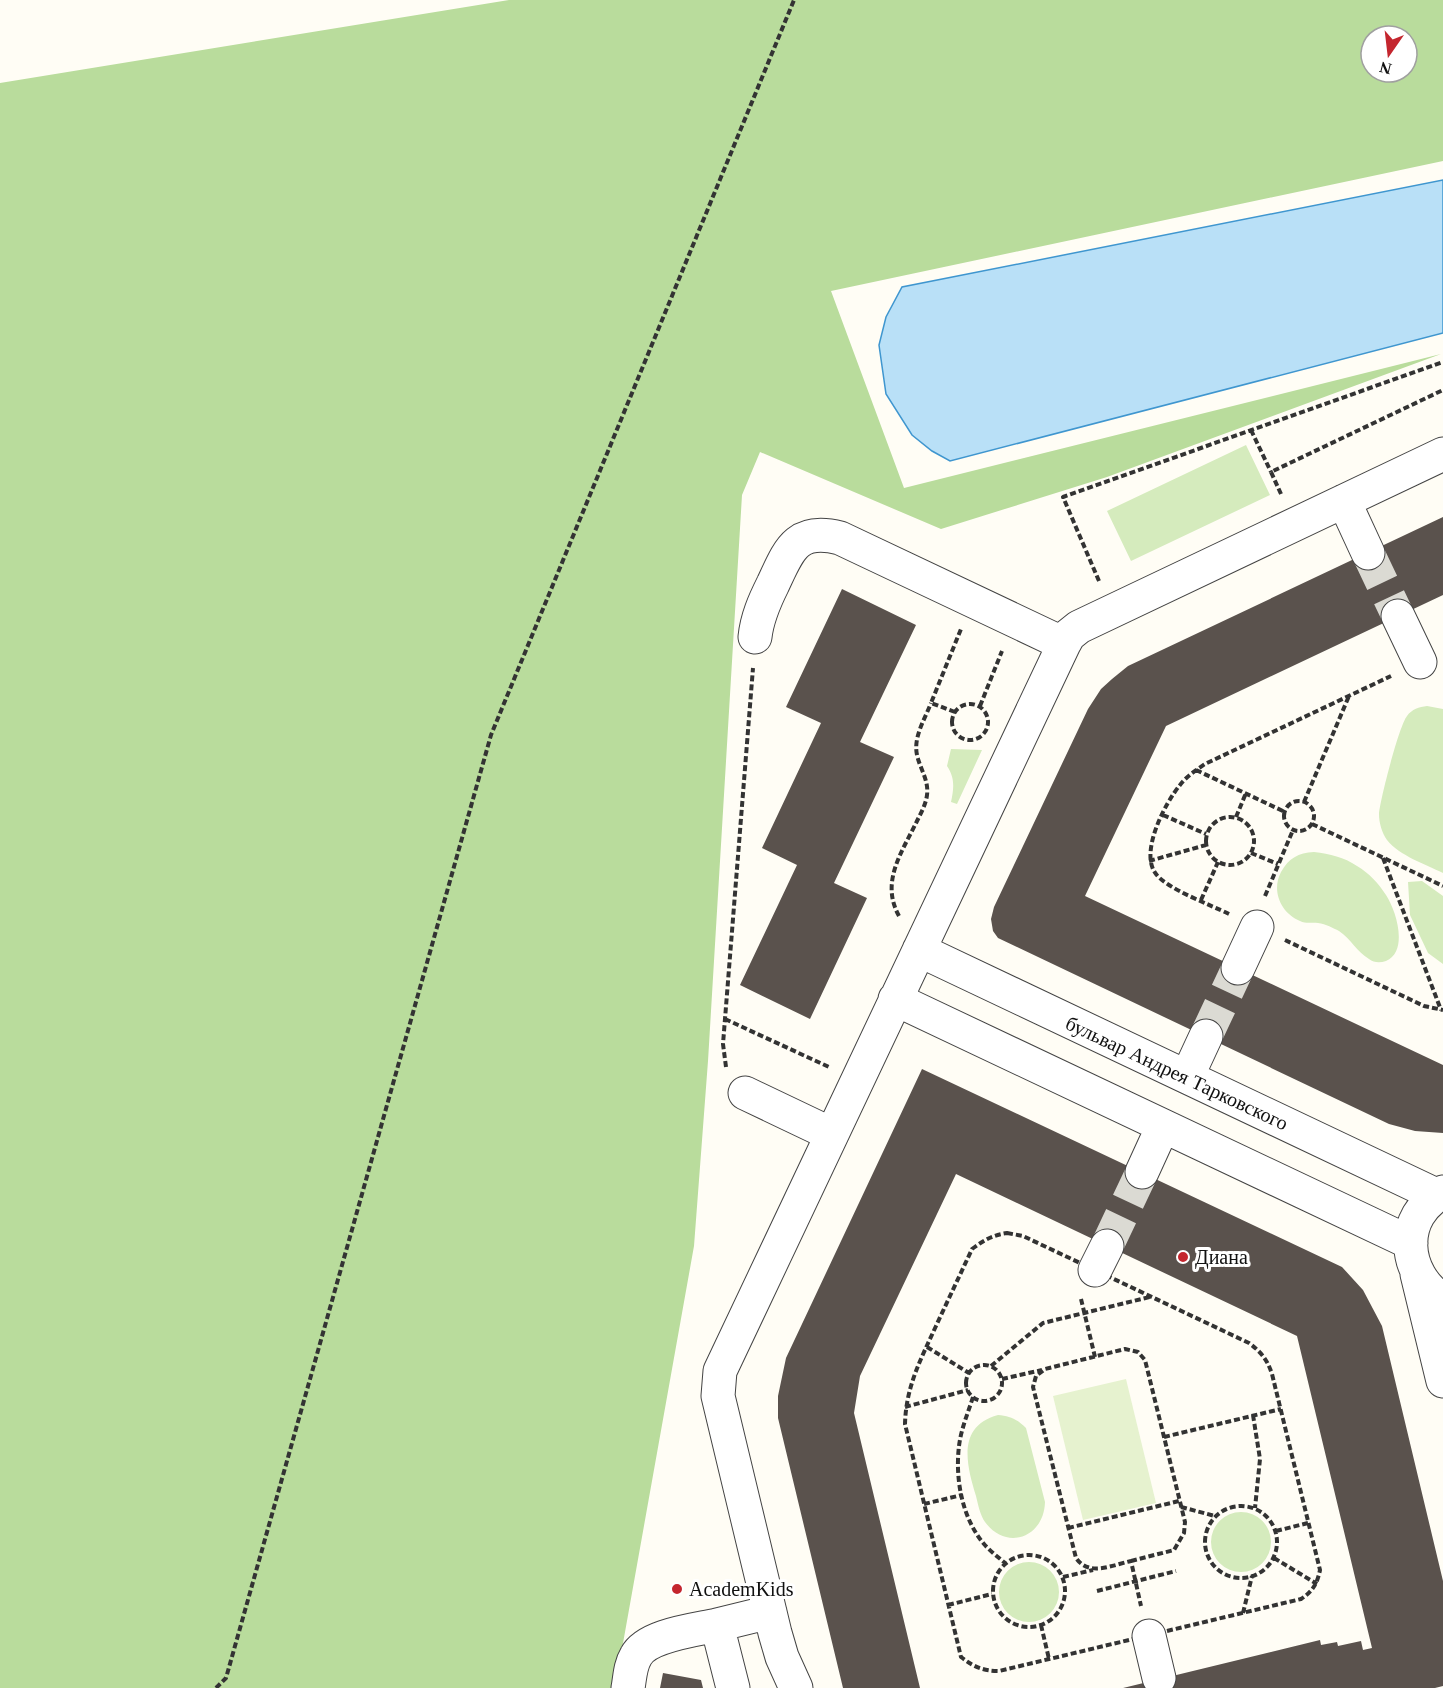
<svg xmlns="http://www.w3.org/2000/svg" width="1443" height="1688" viewBox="0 0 1443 1688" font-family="'Times New Roman',serif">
<rect width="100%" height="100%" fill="#fffdf5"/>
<path fill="#d5ebbd" d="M1246,445L1270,495L1131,561L1107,511Z
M1427,706L1443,709V873C1425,864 1400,856 1387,840C1382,833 1379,823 1379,814C1380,800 1399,726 1407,716C1412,709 1419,707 1427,706Z
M951,749L982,750L957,804L951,802C954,788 955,778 947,766Z
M1314,852C1330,854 1344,857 1357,866C1369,873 1379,884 1386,895C1396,910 1409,951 1386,961C1380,963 1374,963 1369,959C1357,952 1351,939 1339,931C1333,928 1326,924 1318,923C1312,922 1306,924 1300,921C1281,913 1271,891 1281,872C1289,858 1298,853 1314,852Z
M1422,881L1443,896V964L1428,953L1410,915L1408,882Z
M998,1415C1010,1416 1017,1419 1026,1428L1045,1502C1044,1538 1006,1551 985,1522C980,1515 978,1504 976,1496C966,1464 957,1426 998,1415Z
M1211 1542a30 30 0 1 1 60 0a30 30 0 1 1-60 0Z
M999 1592a30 30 0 1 1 60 0a30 30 0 1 1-60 0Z"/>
<path fill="#b9dc9c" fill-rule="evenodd" d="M509,0H1443V161L831,291L904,488L1441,354L1107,477L941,529L760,452L742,495L708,1061L694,1246L615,1688H0V83ZM1371,36H1407V72H1371Z"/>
<path fill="#e6f2cf" d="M1126,1379L1156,1503L1083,1520L1053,1396Z"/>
<path fill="#b9e0f7" stroke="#3f96cf" stroke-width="1.5" d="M1443,180V333L950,461L932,451L912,435L886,394L879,345L886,317L902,287Z"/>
<path fill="#5a524d" d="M1443,517V595L1166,726L1085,896L1443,1065V1133L1415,1131L1389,1124L998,938L993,931L991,919L994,907L1088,709L1101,689L1112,679L1128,666Z
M842,589L916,625L860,742L894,757L834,883L867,898L810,1019L740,985L797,865L762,848L821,723L786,707Z
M922,1069L1342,1267L1363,1290L1382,1326L1443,1581V1686L1435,1688H1123L1320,1640L1321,1645L1337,1642L1338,1646L1361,1641L1363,1650L1372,1648L1297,1336L956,1174L860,1376L854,1413L920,1688H843L778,1418V1396L786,1358Z
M663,1673L701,1680L703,1688H660Z"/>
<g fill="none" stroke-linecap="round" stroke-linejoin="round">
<path stroke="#dbdad3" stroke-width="33" stroke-dasharray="33 16" stroke-linecap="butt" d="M1368,553L1398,616
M1206,1036L1238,968
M1107,1246L1142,1172"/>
<defs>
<path id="minor" d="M1344,501L1368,553
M1398,616L1420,662
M755,637C757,618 764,602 773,584C789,550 796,527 840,538L1064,644
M919,950L1436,1195
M1238,968L1257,927
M895,999L1411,1243
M1187,1077L1206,1036
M745,1093L831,1134
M1142,1172L1163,1126
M1443,1192C1398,1216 1402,1274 1443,1300
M1095,1270L1107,1246
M1417,1274L1443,1381
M1149,1636L1159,1678
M628,1688C630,1677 630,1666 636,1656C647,1635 695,1630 717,1625
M733,1688L717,1625L770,1612
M796,1688L782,1657L775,1633L718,1396L720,1371L1064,644L1069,635L1079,627L1443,454"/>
</defs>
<use href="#minor" stroke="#444" stroke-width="35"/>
<path stroke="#333" stroke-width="4" stroke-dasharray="6 3" stroke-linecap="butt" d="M1251,430L1271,472
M1281,494L1271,472L1443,390
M1099,581L1063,497L1443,362
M952 722a18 18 0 1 1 36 0a18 18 0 1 1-36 0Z
M980,706L1002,651
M955,712L931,703L961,629
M1196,770L1285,812
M1284 816a15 15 0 1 1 30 0a15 15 0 1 1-30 0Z
M1304,802L1349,696
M1163,815L1206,834
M1206 841a24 24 0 1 1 48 0a24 24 0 1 1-48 0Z
M1236,817L1246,793
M1312,824L1443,886
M1251,853L1278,864
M1383,858L1441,1010
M1149,861L1206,845
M1265,896L1293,830
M1201,900L1218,862
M1229,914C1211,905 1167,889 1156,874C1139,853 1165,803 1180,785C1187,776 1196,770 1205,764L1391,676
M899,916C880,882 902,852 917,821C921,813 926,804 927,795C929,780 920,769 917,755C913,737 925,719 931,703
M1285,940L1424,1006L1443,1010
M725,1019L829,1067
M726,1067L723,1044L753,668
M1007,1233L1023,1236L1249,1343C1261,1352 1267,1359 1272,1374L1320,1570C1317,1584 1313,1591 1301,1599L999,1671C983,1671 974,1667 961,1657L905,1424C906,1386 921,1359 936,1326C948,1300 960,1275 972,1249C984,1240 993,1235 1007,1233Z
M1081,1299L1095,1357
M927,1347L969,1373
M966 1383a18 18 0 1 1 36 0a18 18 0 1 1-36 0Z
M991,1366L1043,1323L1150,1297
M1002,1379L1042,1370
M973,1397C968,1413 961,1429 959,1446C955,1479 962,1518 984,1544C990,1551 998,1557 1005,1563
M905,1407L968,1390
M1253,1415L1260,1459L1255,1508
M1164,1437L1281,1409
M924,1504L962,1495
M1205 1542a36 36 0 1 1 72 0a36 36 0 1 1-72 0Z
M1181,1507L1215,1516
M1068,1528L1179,1501
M1276,1531L1308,1523
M993 1591a36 36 0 1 1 72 0a36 36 0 1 1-72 0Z
M1274,1558L1317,1584
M1131,1561L1174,1550L1184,1533L1185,1522L1145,1360L1138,1352L1125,1349L1045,1369L1036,1376L1033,1387L1076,1558C1089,1577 1112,1565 1131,1561L1141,1606
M1063,1577L1093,1570
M1097,1591L1176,1571
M948,1605L992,1594
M1243,1613L1252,1576
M1041,1625L1049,1659
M216,1688L226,1678L491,735L794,0"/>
<use href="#minor" stroke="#fff" stroke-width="33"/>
</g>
<g fill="#c4262e" stroke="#fff" stroke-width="2">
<circle cx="1183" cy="1257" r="6"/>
<circle cx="677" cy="1589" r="6"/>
</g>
<g text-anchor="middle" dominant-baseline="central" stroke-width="6" stroke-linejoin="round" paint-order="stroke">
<g font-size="20" fill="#111" stroke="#fff">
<text transform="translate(1177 1073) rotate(25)">бульвар Андрея Тарковского</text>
</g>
<g font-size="20" fill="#111" stroke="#fff" text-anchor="start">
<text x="1195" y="1257">Диана</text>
<text x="689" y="1589">AcademKids</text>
</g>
</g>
<g transform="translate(1389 54) rotate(194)"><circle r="28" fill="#ffffff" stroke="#a0a0a0" stroke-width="1.5"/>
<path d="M0-4.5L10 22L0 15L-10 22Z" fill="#c4262e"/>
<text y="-9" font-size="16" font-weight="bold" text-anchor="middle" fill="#111111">N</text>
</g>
</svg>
